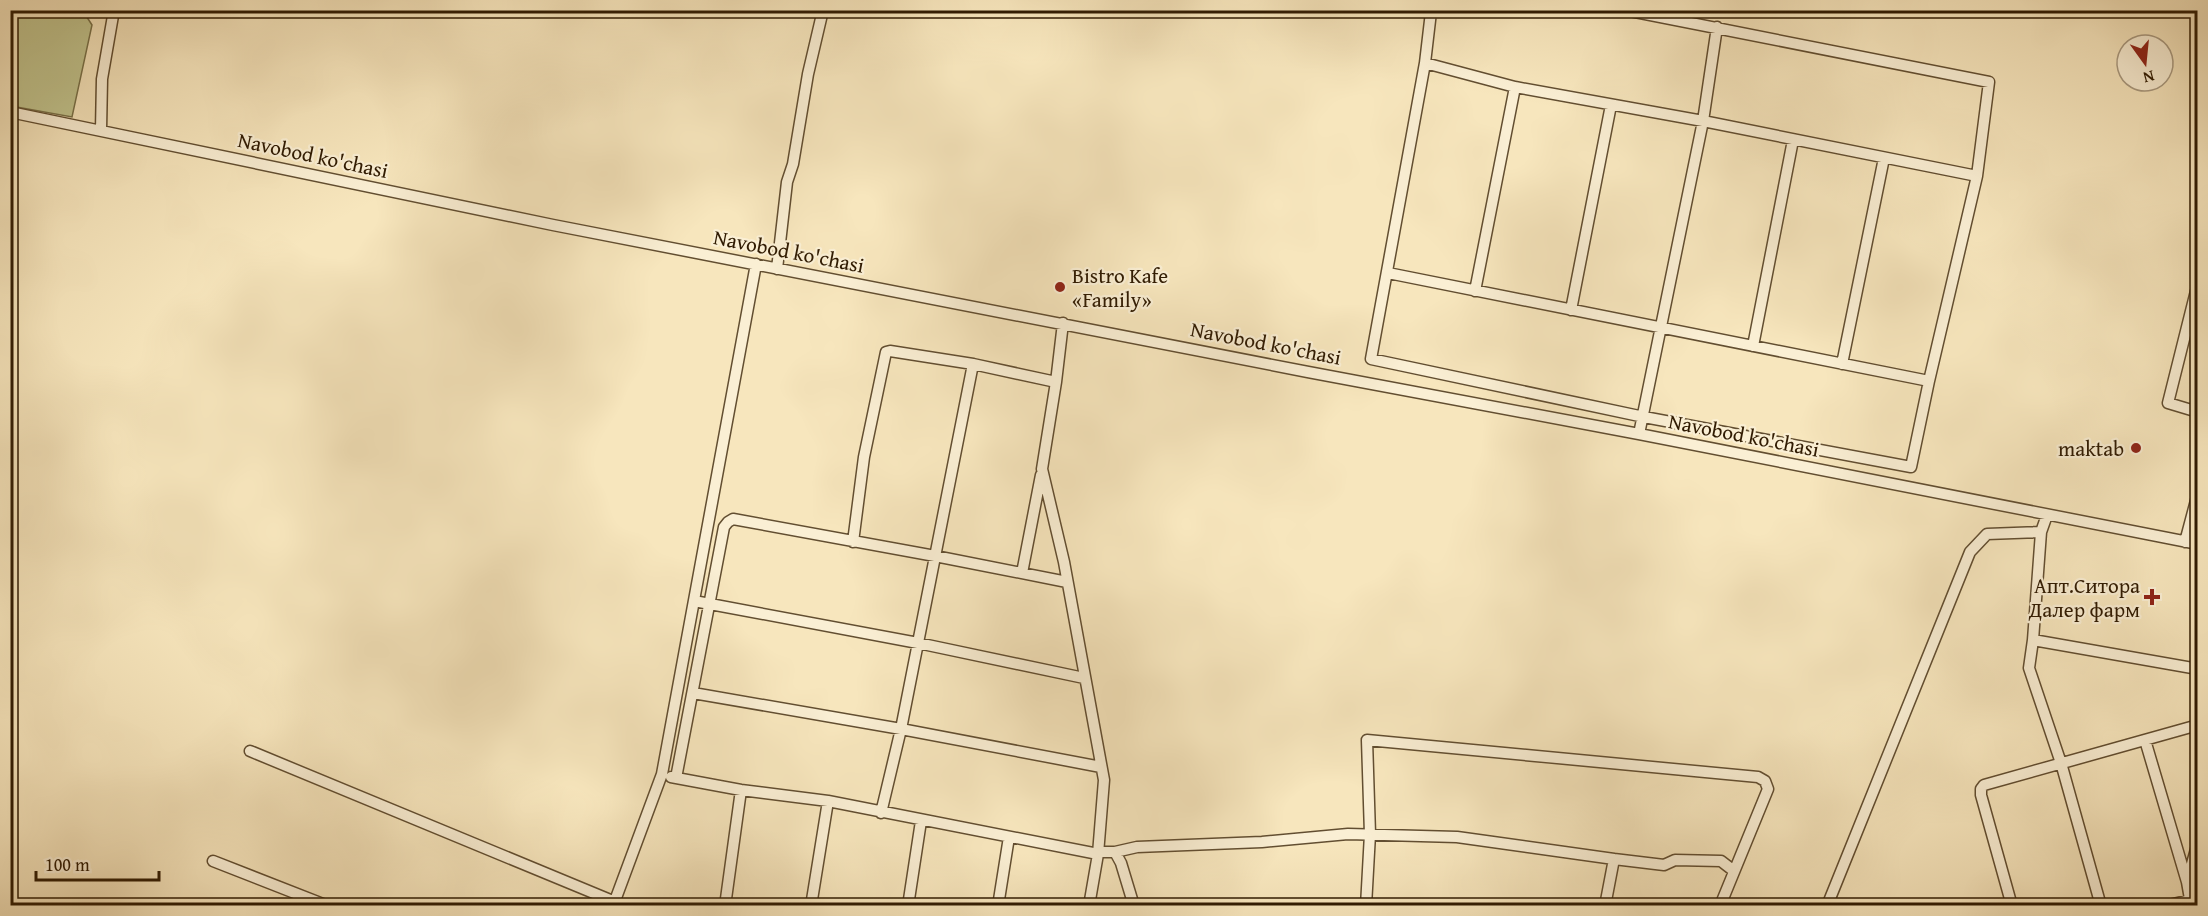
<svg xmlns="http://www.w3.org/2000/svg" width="2208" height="916" viewBox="0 0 2208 916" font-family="'Gentium Book Plus',serif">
<rect width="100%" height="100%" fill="#f7e6bd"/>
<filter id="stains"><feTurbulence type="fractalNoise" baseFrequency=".00333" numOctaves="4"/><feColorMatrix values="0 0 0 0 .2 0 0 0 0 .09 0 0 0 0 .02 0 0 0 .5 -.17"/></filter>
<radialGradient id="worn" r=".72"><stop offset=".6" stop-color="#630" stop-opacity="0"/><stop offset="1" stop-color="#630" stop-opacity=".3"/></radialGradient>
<path fill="#c1c48e" stroke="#787048" stroke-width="1.5" d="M10,11H83L92,25L72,117L11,106Z"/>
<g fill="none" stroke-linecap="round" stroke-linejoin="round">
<defs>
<path id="minor" d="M1452,10L1431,12L1425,63L1371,359L1644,417L1911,467L1929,381L1977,176L1989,82L1625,10
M1425,63L1515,87L1703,121L1977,176
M10,112L553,225L1308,372L1639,434L2198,544
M101,130L102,79L114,10
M777,269L787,182L793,164L808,74L823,10
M1388,273L1929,381
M2198,283L2168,403L2198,412
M1475,291L1515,87
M1571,310L1611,105
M1063,323L1056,382L1042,469L1064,562L1104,780L1098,854L1089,906
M1753,346L1793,140
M1842,364L1884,158
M1639,434L1703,121L1717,27
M2041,532L2033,640L2029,668L2061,763L2101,906
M853,542L864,457L886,352L890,351L973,364L1056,382
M2185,542L2198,493
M1022,573L1041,475
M694,601L918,643L1084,678
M2033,640L2198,669
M693,693L901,729L1101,767
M2145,740L2187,882
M250,751L625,906
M671,777L741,790L828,801L1098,854
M676,778L724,527L728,522L733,519L935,556L1067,582
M881,813L901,729L973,364
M1097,852H1115L1137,847L1262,842L1348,834L1457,837L1614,859L1605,906
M1115,852L1121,863L1134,906
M1614,859L1664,865L1675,860L1721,861L1734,871
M213,861L328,906
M2190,899L2187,882L2198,842
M613,906L662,774L756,264
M725,906L741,790
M811,906L828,801
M908,906L921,821
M998,906L1009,837
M1366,906L1370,834L1367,740L1758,777L1765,781L1768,789L1720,906
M1827,906L1970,552L1987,534L2041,532L2047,515
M2012,906L1981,795V789L1984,785L2198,725
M2165,906L2198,898"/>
</defs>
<use href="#minor" stroke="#624e31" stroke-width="13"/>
<use href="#minor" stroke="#faefd4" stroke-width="10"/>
</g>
<g fill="#8f2418" stroke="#faefd4" stroke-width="2">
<circle cx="1060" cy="287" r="6"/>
<circle cx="2136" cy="448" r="6"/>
<path d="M2149 588h6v6h6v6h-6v6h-6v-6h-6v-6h6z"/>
</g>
<g text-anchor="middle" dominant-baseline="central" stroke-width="4.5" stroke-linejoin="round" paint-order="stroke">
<g font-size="21" fill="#301b02" stroke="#faefd4">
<text transform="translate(313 155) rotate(12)">Navobod ko'chasi</text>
<text transform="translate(789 251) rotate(11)">Navobod ko'chasi</text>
<text transform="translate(1266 343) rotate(11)">Navobod ko'chasi</text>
<text transform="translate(1744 435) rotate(11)">Navobod ko'chasi</text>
</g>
<g font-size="21" fill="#301b02" stroke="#faefd4" text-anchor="end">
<text x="1072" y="275" text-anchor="start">Bistro Kafe<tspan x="1072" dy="24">«Family»</tspan></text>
<text x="2124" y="448">maktab</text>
<text x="2140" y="585">Апт.Ситора<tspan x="2140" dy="24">Далер фарм</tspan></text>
</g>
</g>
<rect width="2208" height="916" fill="none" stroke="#f7e6bd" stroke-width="36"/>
<rect x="12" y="12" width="2184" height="892" fill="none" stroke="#301b02" stroke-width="3"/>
<rect x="18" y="18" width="2172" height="880" fill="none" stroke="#301b02" stroke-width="1.5"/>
<g transform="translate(2145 63) rotate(165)"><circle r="28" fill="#faefd4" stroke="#a99a80" stroke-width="1.5"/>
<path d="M0-4.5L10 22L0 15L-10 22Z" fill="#8f2418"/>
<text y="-9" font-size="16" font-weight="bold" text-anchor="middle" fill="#301b02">N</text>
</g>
<path d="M36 871v9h123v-9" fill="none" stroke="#301b02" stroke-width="3"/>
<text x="45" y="871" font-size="18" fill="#301b02" stroke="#faefd4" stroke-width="4.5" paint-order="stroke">100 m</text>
<rect width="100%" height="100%" filter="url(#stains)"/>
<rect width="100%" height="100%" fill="url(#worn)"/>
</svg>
